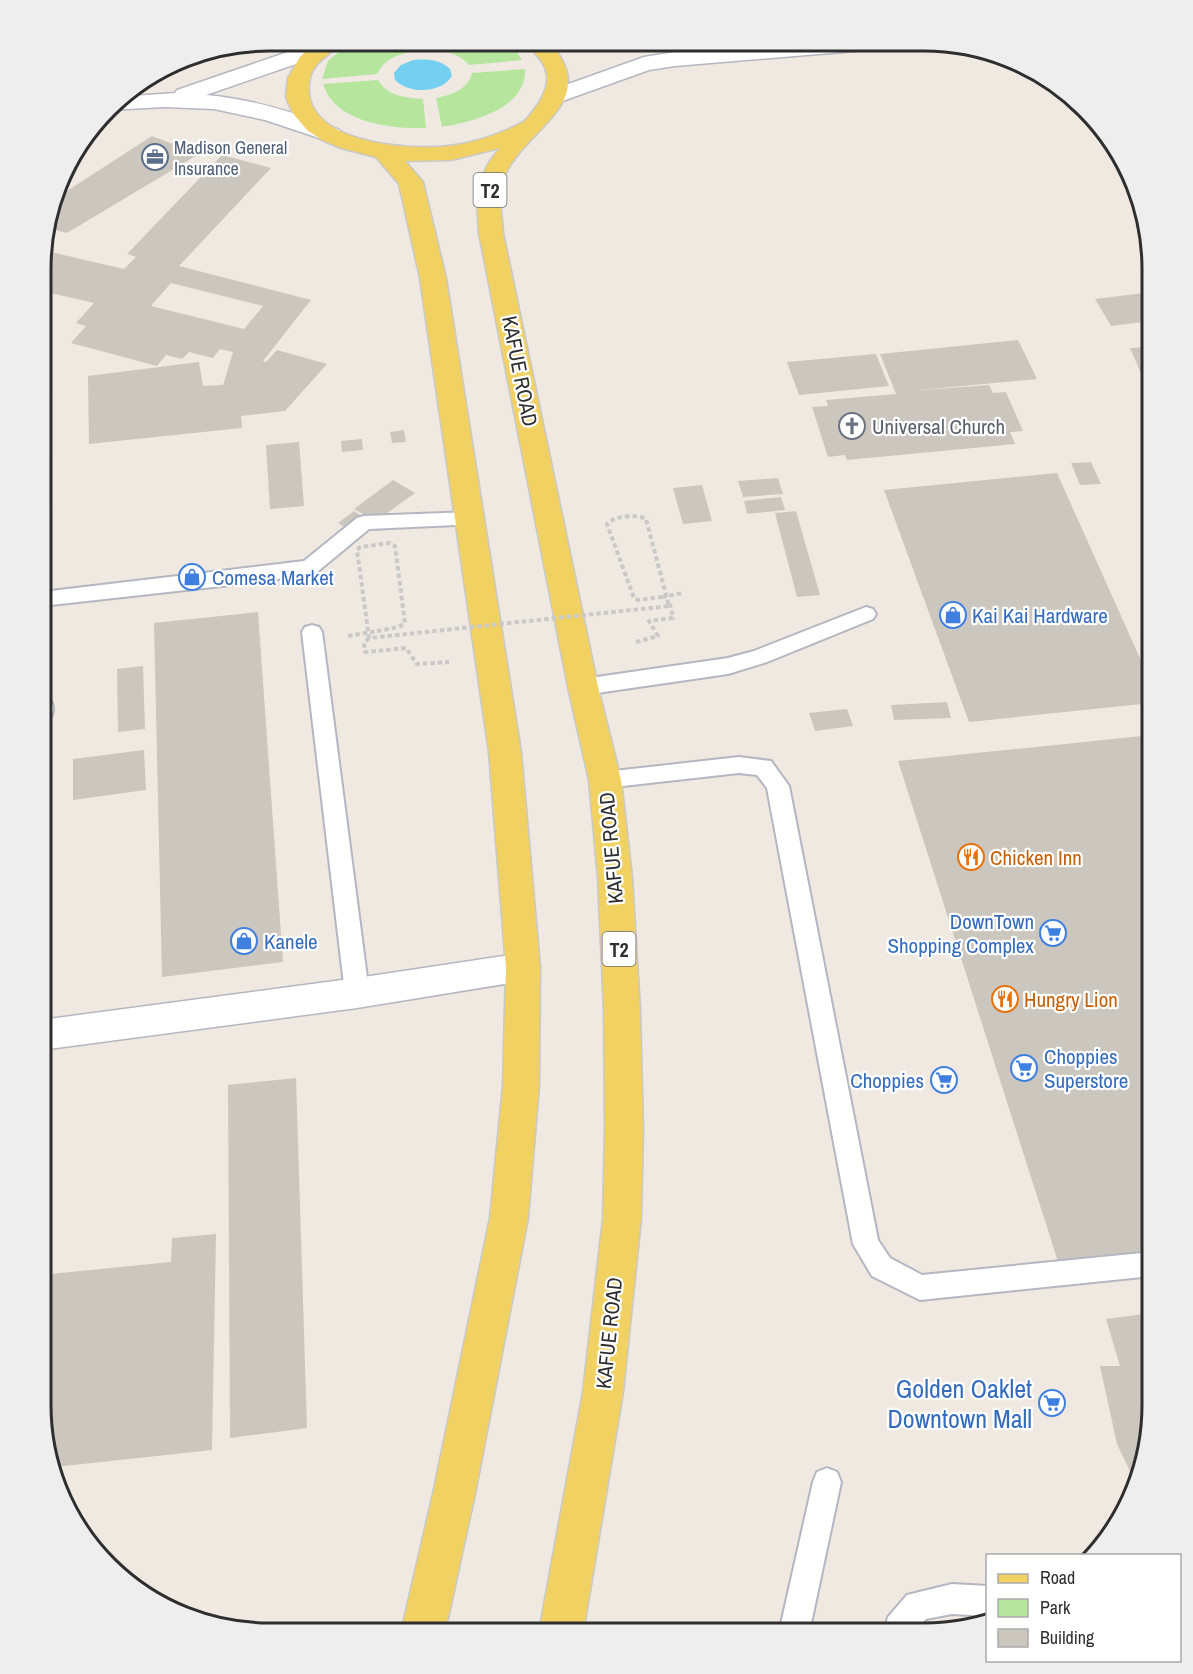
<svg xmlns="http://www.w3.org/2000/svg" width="1193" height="1674" viewBox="0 0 1193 1674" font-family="'Archivo Narrow',sans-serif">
<rect width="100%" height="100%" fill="#efe9e1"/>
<path fill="#b6e59e" d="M352,41H408L409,52C394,56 384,60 377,74L322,79L328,61Z
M421,41H504L516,51L522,60L469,65C457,51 439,50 422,50Z
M525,69C527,109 472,122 442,127L436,98C451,95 468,90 472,73Z
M378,80C387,96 406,98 423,99L426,128C391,129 335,123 323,84Z"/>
<path fill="#75cff0" d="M413,60C427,59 439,59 450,69L452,76C441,94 408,94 395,80L394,73L401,65Z"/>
<path fill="#cbc7bf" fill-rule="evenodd" d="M152,136L199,154L67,233L52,229L44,236L56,198Z
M222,155L271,168L179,266L311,300L263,361L266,362L277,350L327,364L285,411L241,416L242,428L89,444L88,376L199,362L203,386L223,385L233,352L220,349L213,358L189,352L182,359L166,355L157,366L71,343L86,326L76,323L94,303L42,291V250L124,269L136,257L127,254ZM171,283L263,306L244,329L151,306Z
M1152,292V321L1111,326L1095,299Z
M1018,340L1037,379L910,391L989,385L993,393L1006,392L1023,431L1010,432L1015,444L847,460L845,455L828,457L812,407L828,406L826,400L896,394L880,354Z
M1152,347V399L1130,348Z
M876,354L889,386L799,395L787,362Z
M404,430L406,442L392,443L390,432Z
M362,439L363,450L342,452L341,441Z
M299,442L304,506L270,509L266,445Z
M1091,462L1101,484L1080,485L1071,463Z
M1057,473L1152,685V703L969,722L884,490Z
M778,478L783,494L743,497L738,481Z
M393,480L415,493L376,521L354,509Z
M702,485L712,521L683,524L673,488Z
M781,497L785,510L747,514L744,501Z
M354,511L366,519L349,530L338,523Z
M796,511L820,595L797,597L775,513Z
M258,612L283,962L162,977L154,623Z
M1152,631V659L1140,633Z
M143,666L145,729L118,732L117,669Z
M947,702L951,718L894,720L891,705Z
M847,709L853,726L815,731L809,713Z
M1152,735V1259L1061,1271L898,761Z
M144,750L146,790L73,800V759Z
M296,1078L307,1428L230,1438L228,1085Z
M216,1234L212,1450L55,1467L41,1405V1275L171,1262L172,1238Z
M1152,1313V1420L1140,1479L1137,1486L1117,1444L1100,1366H1120L1106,1319Z"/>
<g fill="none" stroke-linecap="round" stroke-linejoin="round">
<defs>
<path id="service" d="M471,512L478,514L481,519L478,524L369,529L317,572L267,581L42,606V592L304,561L357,518L364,516Z
M866,607L873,609L876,614L873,619L767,662L728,674L583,695L576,692L572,687L576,682L583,679L728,658L754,651Z
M312,625L319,627L322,632L369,993L365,1000L357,1003L349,1000L345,993L302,632L305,627Z
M42,696L50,699C54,706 54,711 50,719L42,721Z
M739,757L771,761L789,786L878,1240L890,1258L922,1275L1152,1252V1276L920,1300L872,1276L853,1244L767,788L757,775L739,773L605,788L597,786L594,780L597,774L605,772Z
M827,1468L837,1472L841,1482L809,1633H779L813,1482L817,1472Z
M952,1584L988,1586V1616L952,1614L926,1619L914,1633H884L888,1617L907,1595Z"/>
<path id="minor" d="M523,953L535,957L540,967L535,977L523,981L357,1008L41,1050V1020L357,978Z"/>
<path id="secondary" d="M320,41L328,43L331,48L328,53L206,95C252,99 297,113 339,130L343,135L339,140L331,142L265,120L214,109L165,107L108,110L119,97L175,93L177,90Z
M800,42H890L887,47L879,49L675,66L649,70L557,103L549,101L546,96L549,91L644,57L675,52Z"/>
<path id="primary" d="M317,41H342C332,55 314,60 310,78C296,143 407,151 449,146C474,143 501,134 523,122C529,118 536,107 540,101C544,94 548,84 547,75C545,60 533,53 525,41H548C605,102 525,127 504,177C497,195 502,215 503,233L598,687L621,780L632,877L640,1010L643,1129L641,1219L623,1392L583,1633L539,1632L583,1392L603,1219L605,1129L604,1010L598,877L589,780L568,687L479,233C476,197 475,177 500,148L451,160L405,161L423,182L446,278L521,752L540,967L539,1086L528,1218L475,1494L445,1632H401L433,1494L490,1218L503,1086L506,967L489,752L420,278L399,184L376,157L341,148L322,140L307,130L292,112L286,97L288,78L300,57Z"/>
</defs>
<use href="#service" stroke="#b4b7c1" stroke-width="4"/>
<use href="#minor" stroke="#b4b7c1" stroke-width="3"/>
<use href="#secondary" stroke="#b4b7c1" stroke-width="3"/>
<use href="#primary" stroke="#c9c9c9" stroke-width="3"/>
<path stroke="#c9c9c9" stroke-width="4" stroke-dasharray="4.5 3" stroke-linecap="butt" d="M662,597L683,593
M348,636L377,631
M369,638L364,643L365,652L406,648L417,664L449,662
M636,642L658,636L649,621L673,618L670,604"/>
<use href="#service" fill="#fff" fill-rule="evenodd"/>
<use href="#minor" fill="#fff" fill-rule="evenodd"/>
<use href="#secondary" fill="#fff" fill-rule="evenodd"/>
<use href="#primary" fill="#f2d163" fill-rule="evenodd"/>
<path stroke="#c9c9c9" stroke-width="4" stroke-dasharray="4.5 3" stroke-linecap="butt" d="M377,631L399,627L405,623L395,546L390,543L360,547L357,550L369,638L669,606L646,519C637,514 613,516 607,524L634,598L638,600L662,597"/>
</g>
<defs>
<symbol id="office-ring" viewBox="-11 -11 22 22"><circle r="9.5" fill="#fff" stroke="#5c6f8a" stroke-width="1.5"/><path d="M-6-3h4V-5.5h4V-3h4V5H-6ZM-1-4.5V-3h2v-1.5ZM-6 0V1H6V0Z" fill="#5c6f8a"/></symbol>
<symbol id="church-ring" viewBox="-11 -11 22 22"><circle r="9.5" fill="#fff" stroke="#6b7280" stroke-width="1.5"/><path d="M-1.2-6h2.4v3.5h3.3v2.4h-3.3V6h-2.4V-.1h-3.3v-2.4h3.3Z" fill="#6b7280"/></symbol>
<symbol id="shop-ring" viewBox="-11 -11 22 22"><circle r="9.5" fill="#fff" stroke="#3f7fe0" stroke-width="1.5"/><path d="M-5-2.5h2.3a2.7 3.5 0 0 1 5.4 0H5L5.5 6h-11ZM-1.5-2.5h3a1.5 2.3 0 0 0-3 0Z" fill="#3f7fe0"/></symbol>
<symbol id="restaurant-ring" viewBox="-11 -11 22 22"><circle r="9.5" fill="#fff" stroke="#e8710a" stroke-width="1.5"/><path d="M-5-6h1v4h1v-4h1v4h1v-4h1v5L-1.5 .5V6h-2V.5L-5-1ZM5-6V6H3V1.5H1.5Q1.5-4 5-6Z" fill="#e8710a"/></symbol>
<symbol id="supermarket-ring" viewBox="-11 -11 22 22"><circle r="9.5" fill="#fff" stroke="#3f7fe0" stroke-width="1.5"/><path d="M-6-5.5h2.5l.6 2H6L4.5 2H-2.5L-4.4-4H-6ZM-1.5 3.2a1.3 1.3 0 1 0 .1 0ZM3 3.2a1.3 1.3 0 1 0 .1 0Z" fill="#3f7fe0"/></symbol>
</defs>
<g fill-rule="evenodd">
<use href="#office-ring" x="140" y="142" width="30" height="30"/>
<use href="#church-ring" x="837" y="411" width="30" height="30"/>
<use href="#shop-ring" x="177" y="562" width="30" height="30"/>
<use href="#shop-ring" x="938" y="600" width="30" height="30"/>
<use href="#restaurant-ring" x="956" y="842" width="30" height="30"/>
<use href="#supermarket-ring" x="1038" y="918" width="30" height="30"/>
<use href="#shop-ring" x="229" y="926" width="30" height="30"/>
<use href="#restaurant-ring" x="990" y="984" width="30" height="30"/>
<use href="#supermarket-ring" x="1009" y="1053" width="30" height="30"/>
<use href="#supermarket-ring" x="929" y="1065" width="30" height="30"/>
<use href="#supermarket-ring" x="1037" y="1388" width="30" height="30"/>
</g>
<g text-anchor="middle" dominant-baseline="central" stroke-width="4.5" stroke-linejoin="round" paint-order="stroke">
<g font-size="18" fill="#4e5e75" stroke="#fff" text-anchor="start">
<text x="174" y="147">Madison General<tspan x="174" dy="21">Insurance</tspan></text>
</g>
<g fill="#fff" stroke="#6d6d6d" stroke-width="1.5">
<rect x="473.5" y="173" width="33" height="34" rx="4.5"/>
<rect x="602.5" y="932" width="33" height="34" rx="4.5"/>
</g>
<g font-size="20" font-weight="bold" fill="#2e2e2e">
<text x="490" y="190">T2</text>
<text x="619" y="949">T2</text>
</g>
<g font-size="21" fill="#2e2e2e" stroke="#fff">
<text transform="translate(520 371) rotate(79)">KAFUE ROAD</text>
<text transform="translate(611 848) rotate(-95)">KAFUE ROAD</text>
<text transform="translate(609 1333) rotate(-84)">KAFUE ROAD</text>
</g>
<g font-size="21" fill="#5b616d" stroke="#fff" text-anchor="start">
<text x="872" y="426">Universal Church</text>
</g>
<g font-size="21" fill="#366cbe" stroke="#fff" text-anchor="start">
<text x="212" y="577">Comesa Market</text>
<text x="972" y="615">Kai Kai Hardware</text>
<text x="1034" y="921" text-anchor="end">DownTown<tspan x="1034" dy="24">Shopping Complex</tspan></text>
<text x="264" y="941">Kanele</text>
<text x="1044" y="1056">Choppies<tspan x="1044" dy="24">Superstore</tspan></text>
<text x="924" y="1080" text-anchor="end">Choppies</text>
</g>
<g font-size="21" fill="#c56008" stroke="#fff" text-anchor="start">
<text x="990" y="857">Chicken Inn</text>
<text x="1024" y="999">Hungry Lion</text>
</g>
<g font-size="26" fill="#366cbe" stroke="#fff" text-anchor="end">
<text x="1032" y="1388">Golden Oaklet<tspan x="1032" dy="30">Downtown Mall</tspan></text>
</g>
</g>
<path d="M0 0H1193V1674H0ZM269 51H924A218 218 0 0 1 1142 269V1405A218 218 0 0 1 924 1623H269A218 218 0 0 1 51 1405V269A218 218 0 0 1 269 51Z" fill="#eee" fill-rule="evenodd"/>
<path fill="none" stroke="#2e2e2e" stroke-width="3" d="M269 51H924A218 218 0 0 1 1142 269V1405A218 218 0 0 1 924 1623H269A218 218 0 0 1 51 1405V269A218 218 0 0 1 269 51Z"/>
<rect x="986" y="1554" width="195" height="108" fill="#ffffff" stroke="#ababab" stroke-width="1.5"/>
<rect x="998" y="1574" width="30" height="9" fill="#f2d163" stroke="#ababab" stroke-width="1.5"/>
<text x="1040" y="1584" font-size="18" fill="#2e2e2e">Road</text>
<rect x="998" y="1599" width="30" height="18" fill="#b6e59e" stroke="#ababab" stroke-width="1.5"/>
<text x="1040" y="1614" font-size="18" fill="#2e2e2e">Park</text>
<rect x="998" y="1629" width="30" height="18" fill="#cbc7bf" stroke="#ababab" stroke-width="1.5"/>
<text x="1040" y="1644" font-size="18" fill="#2e2e2e">Building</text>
</svg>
